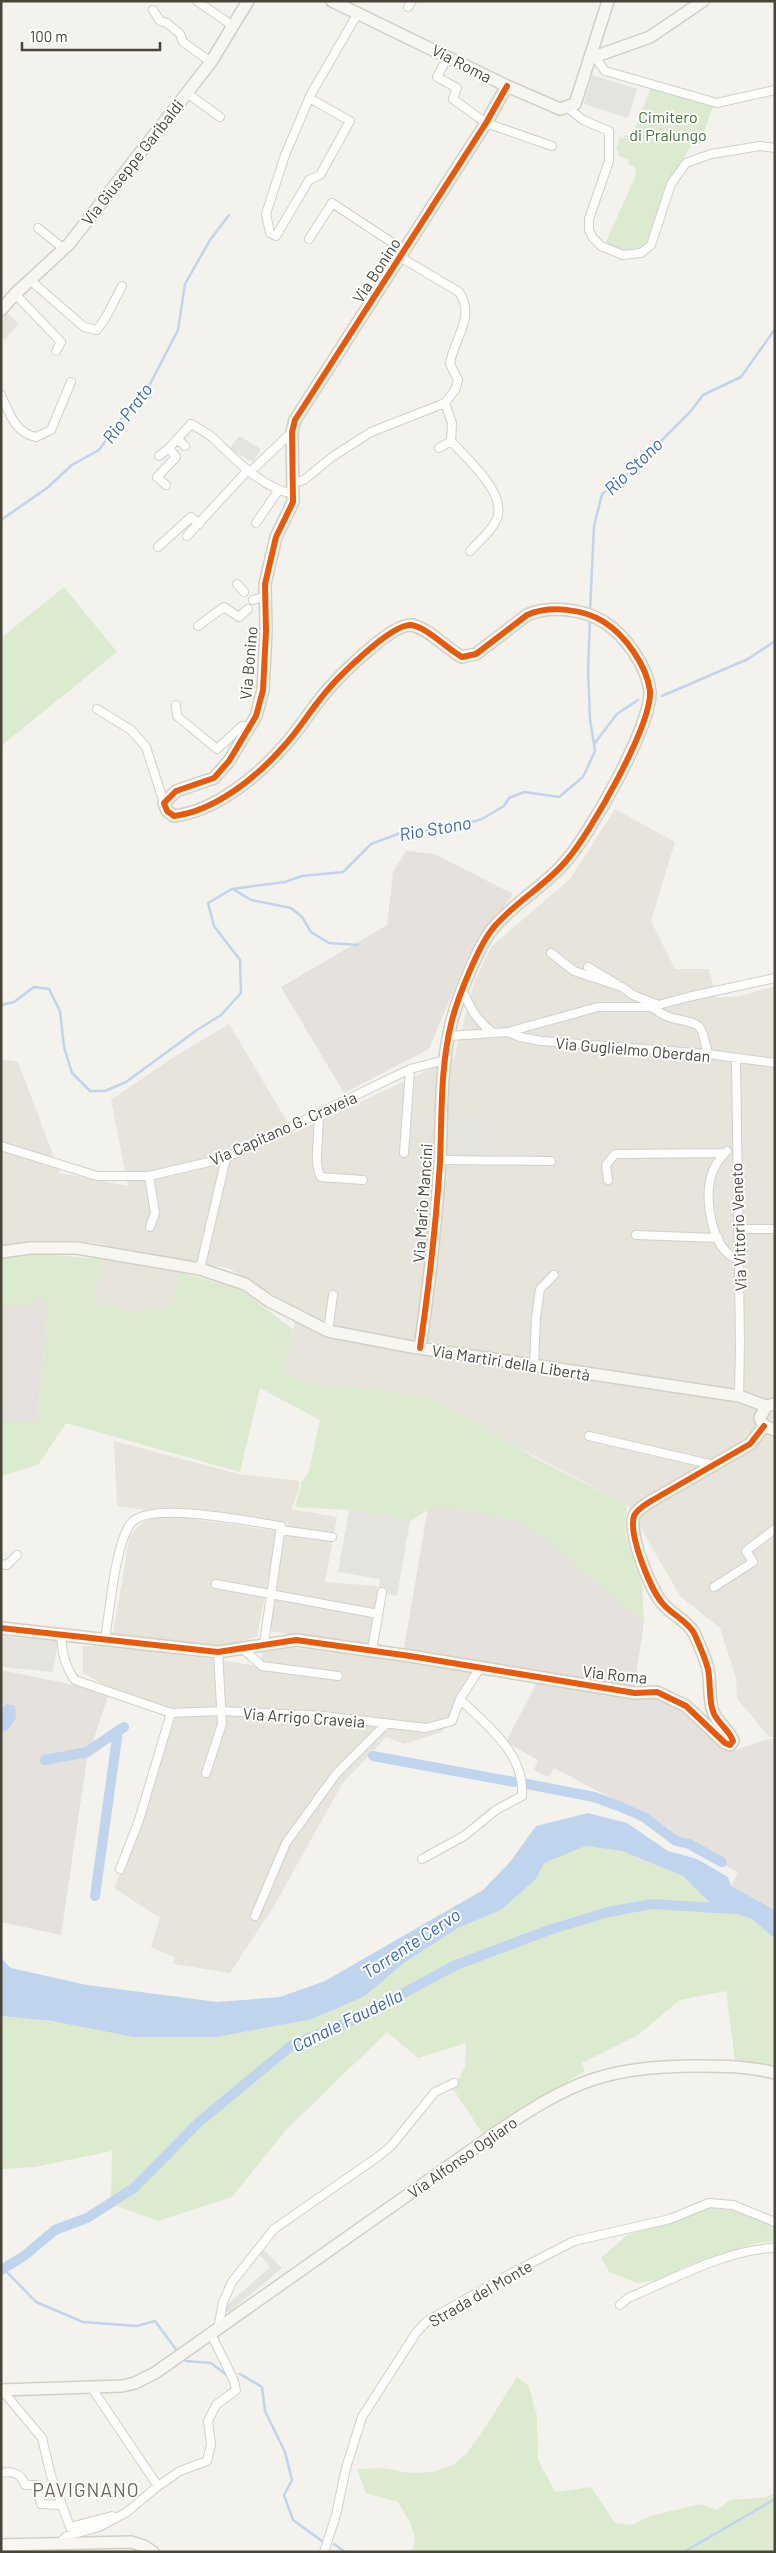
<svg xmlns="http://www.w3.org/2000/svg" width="776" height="2553" viewBox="0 0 776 2553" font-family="Barlow,sans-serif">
<rect width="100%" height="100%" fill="#f3f2ed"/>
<path fill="#e6e4db" d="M615,809L675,842L651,921L675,969H709L716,998L741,996L775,986V1737H769L737,1698L736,1678L720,1628L680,1596L627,1504L490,1433L347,1387L321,1388L282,1371L294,1330L295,1308L228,1268L179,1260V1272L172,1308L124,1312L95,1302L99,1259L105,1244L78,1241L25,1242L1,1246V1059L18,1062L60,1173L128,1186L111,1100L172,1058L229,1024L294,1133L454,1058L475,980L491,947L570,879Z
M114,1441L239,1474L299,1481V1489L284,1528L117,1506Z
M290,1509L337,1517L325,1582L377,1586L384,1610L376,1647L270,1631L277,1572Z
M171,1516L278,1531L257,1637L213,1648L112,1639L130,1535L148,1517Z
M83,1646H119L259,1666L263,1652L295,1648L480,1668L442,1732L404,1744L386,1737L342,1784L274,1906L230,1973L173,1964L174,1957L151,1947L160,1918L114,1888L145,1816L177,1710L115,1691L83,1673Z"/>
<path fill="#e5e2dd" d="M406,851L434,854L513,894L468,956L429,1049L344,1093L281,987L387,925L393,872Z
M35,1296L43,1298L48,1308L37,1422H1V1306H32Z
M436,1505L526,1523L644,1622L634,1688L668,1700L728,1752L775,1737V1910L731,1886L738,1872L667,1836L670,1829L554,1768L549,1777L534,1770L538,1760L506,1742L537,1682L403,1654L428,1508Z
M1,1670L74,1685L108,1696L87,1759L61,1935L1,1922Z"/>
<path fill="#dcebcf" d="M651,88L713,107L701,140L696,138L672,177L646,244L628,252L605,244L636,175L635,167L628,164L629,160L618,155L619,152L616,150L620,137L624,139L625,135L631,138Z
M64,587L117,652L1,746V638Z
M34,1253L99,1259L95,1302L124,1312L172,1308L179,1272L240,1289L294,1330L282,1371L321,1388L347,1387L426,1396L543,1462L627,1504L625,1534L642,1585L644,1622L526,1523L436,1505L410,1521L349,1510L295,1507L302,1482L309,1471L320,1420L260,1388L240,1472L66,1423L38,1465L1,1476V1422H37L48,1308L43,1298L35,1296L32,1306H1V1257Z
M586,1846L622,1851L683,1876L713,1906L752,1919L775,1939V2068L735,2060L726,1991L680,2000L638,2035L582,2063L585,2071L483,2134L453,2089L465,2067L466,2043L418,2058L387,2032L286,2130L232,2197L158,2221L111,2204L112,2151L35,2167L1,2169V2016L52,2021L365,1996L404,1963L458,1928L501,1910L536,1879L543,1863Z
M708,2207L733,2208L775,2227V2242L757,2243L687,2266L659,2280L637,2283L609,2272L601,2258L627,2235L675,2221Z
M517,2377L529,2386L537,2416L538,2460L555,2492L591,2487L615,2523L633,2525L650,2516L701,2504L717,2510L730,2500L766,2497L773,2494V2482L775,2552H411C422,2537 406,2516 398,2502L366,2493L357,2469L381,2468L411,2473L432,2472L453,2465L467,2453L486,2426Z"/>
<path fill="#e5e3de" d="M592,75L637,89L628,118L584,104Z
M6,312L19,324L4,340L1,337V317Z
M239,436L261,449L253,462L231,450V447Z
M426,1114H435L436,1159H427Z
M452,1118H483L482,1158L451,1157Z
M349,1510L410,1521L397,1596L378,1592L380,1579L338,1572Z
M1,1636L58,1641L53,1672L1,1667Z
M263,2249L282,2268L228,2313L224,2308L270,2267L260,2255Z"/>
<path fill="#c1d4ed" d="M6,1704L15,1706L16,1718L8,1730L1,1732V1710Z
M588,1813L627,1823L668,1851L697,1859L728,1877L731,1886L775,1910V1939L752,1919L713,1906L683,1876L622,1851L586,1846L544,1863L536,1879L501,1910L458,1928L404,1963L365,1996L312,2019L217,2037H134L52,2021L1,2016V1958L11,1968L87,1985L217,2002L280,1997L325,1981L483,1890L510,1862L536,1826Z"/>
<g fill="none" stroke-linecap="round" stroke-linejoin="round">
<path stroke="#c1d4ed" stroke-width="2.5" d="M1,520L47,488L72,465L99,450L125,414L146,392L178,330L185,284L210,240L229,215
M590,611L594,526L602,494L625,477L691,411L703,395L741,377L775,329
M662,696L748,659L775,641
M594,744L617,714L638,700
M233,889L251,900L291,908L302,917L311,932L329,943L358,945
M1,1005L14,1002L34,987L49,989L60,1011L64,1047L72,1073L90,1091H105L126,1082L197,1030L221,1015L241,993L240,960L214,926L208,903L232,889L285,882L302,876L343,872L371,844L403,832L445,830L482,819L504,806L509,798L524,792L559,797L583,777L595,751L590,719L588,671L590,619
M1,2266L36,2302L83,2322L137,2326L155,2321L178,2352
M183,2358L186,2361L211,2363L228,2376
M240,2374L262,2387L265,2411L285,2452L292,2480L284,2495L293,2520L322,2541
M334,2544L345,2552
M684,2552L775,2499"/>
<path stroke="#c1d4ed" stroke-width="10" d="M373,1756L514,1782
M45,1760L87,1752L118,1731
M527,1784L594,1797L621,1807L644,1817L676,1841L689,1844L722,1862
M95,1896L118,1731L124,1727
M1,2270L24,2256L55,2230L87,2218L134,2188L199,2122L292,2045L351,2021L456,1965L549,1930L608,1912L652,1904L733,1909"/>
<defs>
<path id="street" d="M197,1L233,26
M408,7L412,1
M153,10L160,21L167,23L180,34L183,42L211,62
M448,56L437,77L457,88L453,99L486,123L552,146
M595,57L605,71L717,103L775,90
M187,93L220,117
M309,98L350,121L320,175L309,180L276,236L270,233L266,214L285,155L311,94L358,13
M568,108L583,120L609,131V161L589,219V230L593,238L601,246L623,255L641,253L651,245L671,184L686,163L711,154L760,146L775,148
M38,228L64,249
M309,239L332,203L405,251
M30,280L84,327L97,330L106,317L122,286
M15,294L61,342L56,351
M1,395C9,412 15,433 36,437L51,430L71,382
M177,439L185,446
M451,441C466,458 507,493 497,518C493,530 479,541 470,551
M439,448L451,441L452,423L445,403
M159,456L169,448L191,424C199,429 208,433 214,439C236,460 262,488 293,494
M251,471L292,432
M293,483L304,480L332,457L371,432L445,403L455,390L458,380L450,364C454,337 476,318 459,292L400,257
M166,485L157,477L176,457L169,448
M256,523L278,491
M187,536L248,470
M158,547L191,517L199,524
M237,584L244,592
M253,600L263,597
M198,626L224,607L239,617L248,609
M176,705L177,716L217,749L242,726L250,727
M97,709L131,730L146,747L164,803
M551,953L574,971L622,987L633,995L658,1005
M588,967L618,985
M463,991C470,1008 477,1021 492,1032
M651,1007C657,1011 665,1016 672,1018C703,1025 700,1021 708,1054
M508,1032L598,1007H651L688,997L775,978
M449,1036L508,1032L520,1037L541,1041L708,1054L775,1063
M736,1058L740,1344L739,1396
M318,1113C321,1133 312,1162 321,1177L363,1180
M1,1146L97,1176H149L226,1158L410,1069L445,1060
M727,1151C720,1158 713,1167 711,1177C704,1201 712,1251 739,1260
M404,1153L410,1069
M440,1160L551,1161
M149,1176L155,1213L150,1227
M608,1180L606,1165L615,1154L725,1153
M738,1229H775
M636,1235L718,1238
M200,1269L226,1158
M328,1331L333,1295
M534,1366L536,1317L540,1289L554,1275
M589,1436L714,1465
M280,1530L332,1537
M1,1564L7,1565L17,1555
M216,1584L378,1614
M714,1587L753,1562L746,1551L775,1529
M61,1633C62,1651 64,1665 75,1680L171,1713L221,1711L324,1716L426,1728L452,1721L460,1699L480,1668
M105,1639C110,1610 115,1544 131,1523C150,1500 251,1522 281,1526L264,1643
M243,1649L262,1666L338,1676
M372,1650L382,1592
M206,1773L222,1724L218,1652
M422,1859L464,1836L496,1810L522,1796C525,1753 487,1726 460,1699
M120,1869L139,1820L171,1713
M255,1916L286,1843L336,1774L386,1724
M620,2305L628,2298C671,2280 728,2249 775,2248
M218,2329L223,2302L232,2282L274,2229L379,2156L391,2146L435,2092L454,2083
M91,2387L158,2486
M2,2390L42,2438L51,2476L70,2527L112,2516
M1,2473C13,2471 21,2473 25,2485H36L41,2504L61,2505
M59,2543L67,2536L99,2527L127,2512L158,2486L180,2471L207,2461L211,2444L208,2421L216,2405L236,2390L234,2381L211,2334
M324,2552L336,2515L346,2468L362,2417L416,2333L427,2321L512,2273L574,2241L670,2219L709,2203L733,2205L775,2222"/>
<path id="secondary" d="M332,1L507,86L560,109L575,104L608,1
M591,58L650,37L703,1
M1,310L15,294L69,244L211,62L248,1
M1,1252L30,1248H77L200,1269L245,1284L269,1301L328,1331L412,1347L739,1396L766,1406
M420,1348C429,1286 436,1224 440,1162C442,1114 440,1067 452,1020C458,997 479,944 494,927C515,902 545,886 566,861C590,834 652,725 650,691C647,666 625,635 604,622C584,609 550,605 527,615L476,654L462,657C447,649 427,627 411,625C390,624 334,681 321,698C308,714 298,731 284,746C257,777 215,811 174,816L167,811L164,803L176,791L214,778L229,761L256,716L263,690L266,631L265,584L276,537L293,502L292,432L295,420L486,123L507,86
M775,1404L766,1406L760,1418L764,1426L775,1430
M1,1628L218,1652L296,1640L410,1656L635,1693L657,1692L686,1706L725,1743L730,1745L733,1741C730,1731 719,1724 714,1714C708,1701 711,1683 708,1669C705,1657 699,1644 694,1633C687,1621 673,1615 664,1605C651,1592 628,1534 634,1516C637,1509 645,1505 651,1501L750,1444L764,1426
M1,2390L122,2386L135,2383L155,2373L497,2132C569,2083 606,2066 695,2066C723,2066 748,2066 775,2073
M1,2545L131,2542L144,2546L153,2552"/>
</defs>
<use href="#street" stroke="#d1d0cb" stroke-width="10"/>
<use href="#secondary" stroke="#d2d0c4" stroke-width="14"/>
<use href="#street" stroke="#fdfdfc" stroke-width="8"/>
<use href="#secondary" stroke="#f7f6f0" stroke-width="11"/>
<defs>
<path id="cycleway" d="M420,1348C429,1286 436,1224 440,1162C442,1114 440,1067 452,1020C458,997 479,944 494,927C515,902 545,886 566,861C590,834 652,725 650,691C647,666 625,635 604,622C584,609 550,605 527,615L476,654L462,657C447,649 427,627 411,625C390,624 334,681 321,698C308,714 298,731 284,746C257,777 215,811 174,816L167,811L164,803L176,791L214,778L229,761L256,716L263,690L266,631L265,584L276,537L293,502L292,432L295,420L486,123L507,86
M1,1628L218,1652L296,1640L410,1656L635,1693L657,1692L686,1706L725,1743L730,1745L733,1741C730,1731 719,1724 714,1714C708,1701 711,1683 708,1669C705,1657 699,1644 694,1633C687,1621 673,1615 664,1605C651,1592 628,1534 634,1516C637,1509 645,1505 651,1501L750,1444L764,1426"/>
</defs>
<use href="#cycleway" stroke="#fff" stroke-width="9"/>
<use href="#cycleway" stroke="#e8590c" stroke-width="6"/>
</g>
<g text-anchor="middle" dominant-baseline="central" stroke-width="4" stroke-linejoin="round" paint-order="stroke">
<g font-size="16" fill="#494539" stroke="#fff">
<text transform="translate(462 63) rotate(27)">Via Roma</text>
<text transform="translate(132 162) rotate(-52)">Via Giuseppe Garibaldi</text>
<text transform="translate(376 270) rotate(-57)">Via Bonino</text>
<text transform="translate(248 663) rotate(-85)">Via Bonino</text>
<text transform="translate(633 1049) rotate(5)">Via Guglielmo Oberdan</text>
<text transform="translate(283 1128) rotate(-24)">Via Capitano G. Craveia</text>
<text transform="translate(422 1203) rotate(-86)">Via Mario Mancini</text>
<text transform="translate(738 1227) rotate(-92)">Via Vittorio Veneto</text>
<text transform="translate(511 1362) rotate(9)">Via Martiri della Libertà</text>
<text transform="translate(615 1674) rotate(6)">Via Roma</text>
<text transform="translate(304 1717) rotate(4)">Via Arrigo Craveia</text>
<text transform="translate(462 2157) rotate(-35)">Via Alfonso Ogliaro</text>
<text transform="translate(480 2293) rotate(-30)">Strada del Monte</text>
</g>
<g font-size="16" fill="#3e782e" stroke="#fff">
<text x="668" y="116">Cimitero<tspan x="668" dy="18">di Pralungo</tspan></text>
</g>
<g font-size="18" font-style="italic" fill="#3768b0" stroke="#fff">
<text transform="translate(127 413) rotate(-53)">Rio Prato</text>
<text transform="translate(633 466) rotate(-44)">Rio Stono</text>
<text transform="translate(435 828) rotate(-10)">Rio Stono</text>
<text transform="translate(411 1943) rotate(-33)">Torrente Cervo</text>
<text transform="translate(347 2020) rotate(-26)">Canale Faudella</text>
</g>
<g font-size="19" letter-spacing="1" fill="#6b6551" stroke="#fff">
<text x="86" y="2489">PAVIGNANO</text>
</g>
</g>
<rect width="776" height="2553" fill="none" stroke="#494539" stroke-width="5"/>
<path d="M22 42v8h138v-8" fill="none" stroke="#494539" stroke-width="2.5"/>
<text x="30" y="42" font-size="15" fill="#494539" stroke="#ffffff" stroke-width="4" paint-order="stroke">100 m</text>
</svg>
